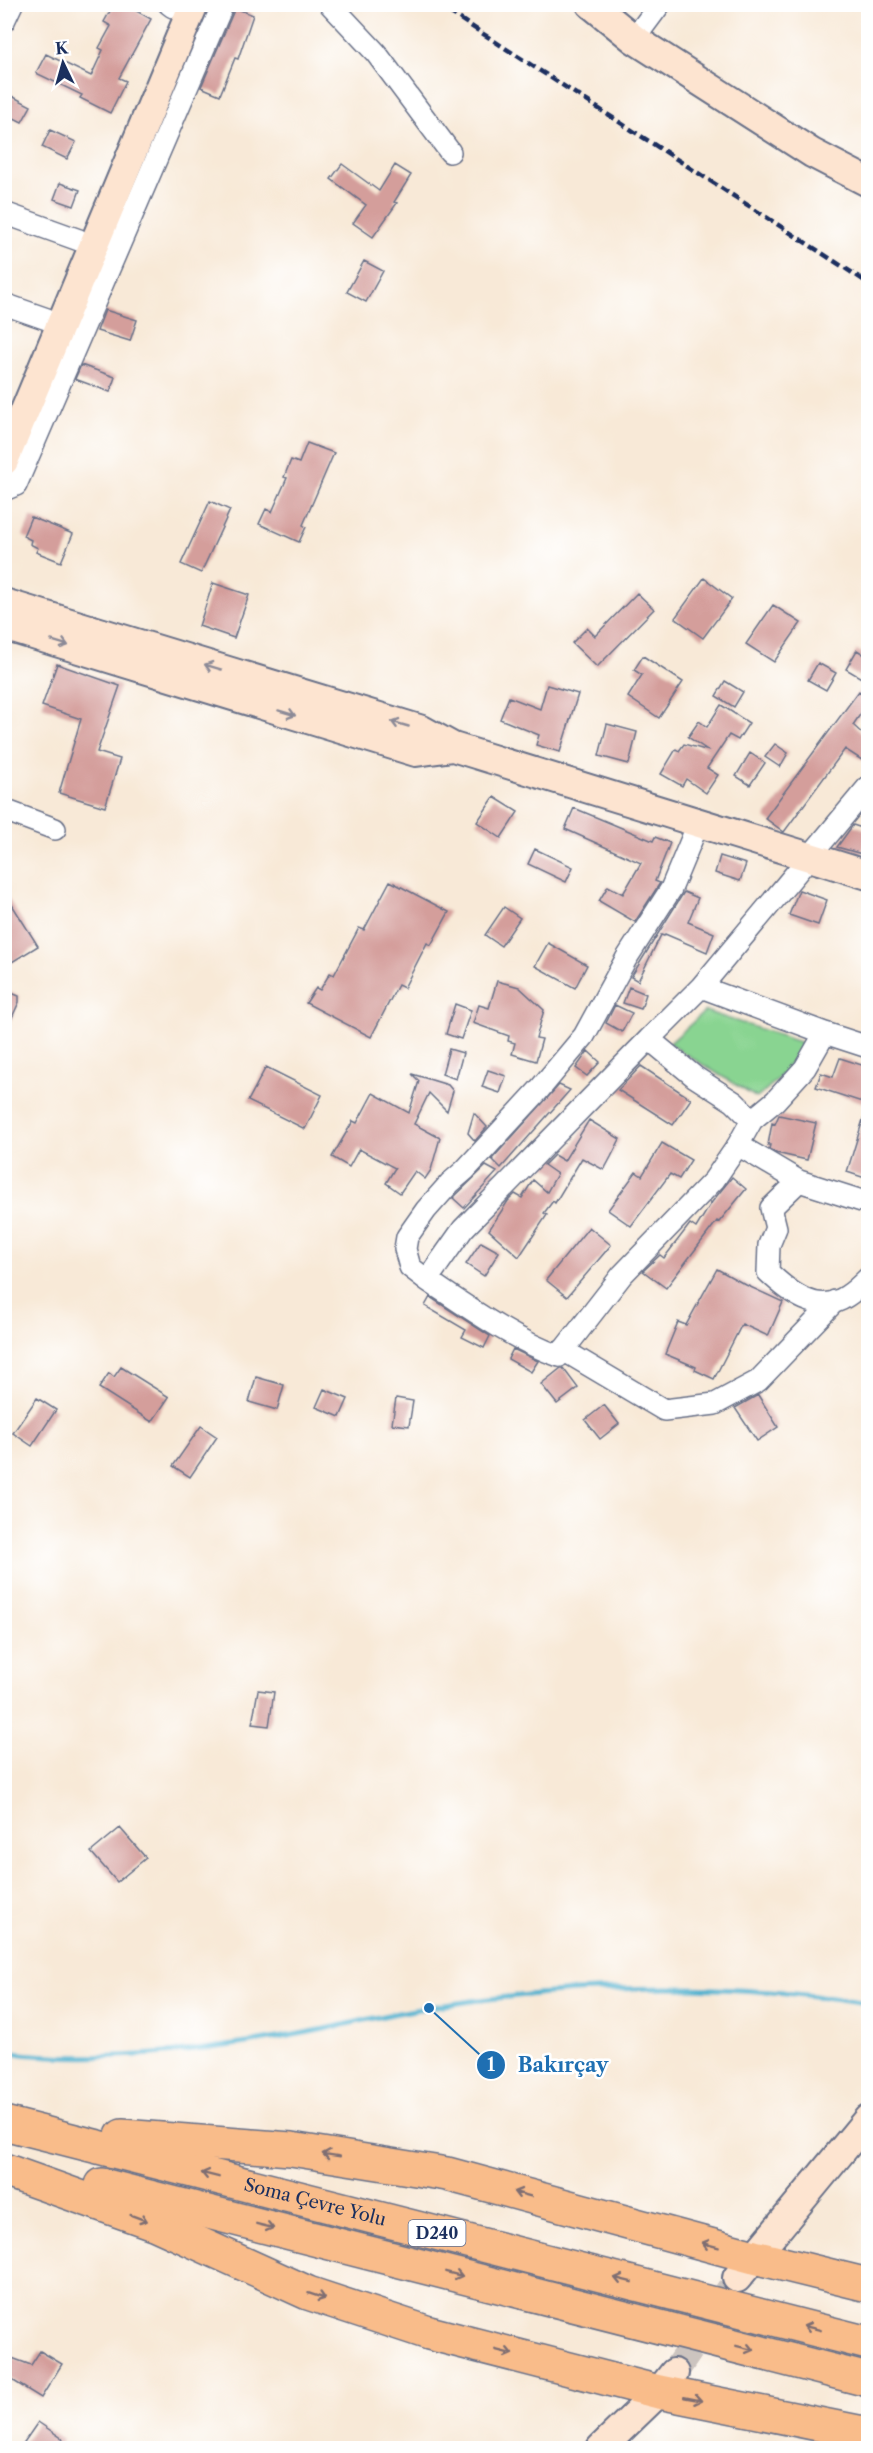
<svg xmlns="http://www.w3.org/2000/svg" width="873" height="2453" viewBox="0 0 873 2453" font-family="'Libre Caslon Text',serif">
<rect width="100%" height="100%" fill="#fff"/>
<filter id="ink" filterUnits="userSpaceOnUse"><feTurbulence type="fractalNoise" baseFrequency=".0167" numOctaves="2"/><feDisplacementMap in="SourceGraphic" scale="12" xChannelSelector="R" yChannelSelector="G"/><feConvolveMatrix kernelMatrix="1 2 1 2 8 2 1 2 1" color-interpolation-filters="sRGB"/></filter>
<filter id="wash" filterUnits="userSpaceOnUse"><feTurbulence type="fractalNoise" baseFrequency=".008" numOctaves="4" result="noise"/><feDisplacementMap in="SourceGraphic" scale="24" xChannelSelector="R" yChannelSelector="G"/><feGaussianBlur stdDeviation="1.35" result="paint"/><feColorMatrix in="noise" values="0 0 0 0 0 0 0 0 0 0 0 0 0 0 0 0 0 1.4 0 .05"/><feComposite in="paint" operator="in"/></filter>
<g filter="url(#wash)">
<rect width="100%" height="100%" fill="#f8e9d7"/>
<path fill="#89d491" stroke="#528278" stroke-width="1.5" d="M705,1011L800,1042L803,1056L757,1098L669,1044Z"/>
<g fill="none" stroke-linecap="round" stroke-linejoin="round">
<path stroke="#51b2cf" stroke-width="5" d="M4,2052C106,2065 220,2050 320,2030C357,2022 393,2013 431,2007C577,1984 722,1981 868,2003"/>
</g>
<g id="blocks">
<path fill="#d49e9b" d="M114,4H124L151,19L119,78L126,81L110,113L80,98L82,95L36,73L46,54L91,76L103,50L99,48L111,26L104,22Z
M235,8L253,15L238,59L235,58L220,95L201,87Z
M4,92L31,106L22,122L4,113Z
M50,130L76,142L67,159L42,147Z
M342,164L379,191L395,165L411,175L394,202L397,203L373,237L353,223L366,205L331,179Z
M60,183L80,190L74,206L54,199Z
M364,261L383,271L366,302L347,292Z
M105,310L137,320L130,341L97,331Z
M81,365L115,377L110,392L75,379Z
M307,443L334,453L303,525L306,527L299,542L259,524L266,509L272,512L287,478L284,477L291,460L299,463Z
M210,501L230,510L201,573L181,564Z
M31,517L73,534L61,562L36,552L38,548L30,544L31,540L23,536Z
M704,578L732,599L703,638L675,618Z
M213,583L249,595L234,638L199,626Z
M637,593L654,609L597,667L572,643L587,628L595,636Z
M773,605L801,623L774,662L746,644Z
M857,650L868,657V682L846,669Z
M643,656L683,682L659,718L628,697L642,675L634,670Z
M818,663L836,673L826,690L808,680Z
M57,664L120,686L97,752L120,759L105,807L59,793L81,719L42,706Z
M725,681L743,692L734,707L716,696Z
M547,685L578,694L560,752L536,745L539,735L500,719L509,697L540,709Z
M859,691L868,698V703L853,725L868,739V764L845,749L784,832L765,818Z
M721,705L749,723L738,740L729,735L707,768L718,775L706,793L686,779L682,786L661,774L676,749L679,751L684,744L709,751L688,737L699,721L707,727Z
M607,724L637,732L629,764L599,756Z
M775,744L788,753L780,767L765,757Z
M750,753L765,763L750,785L736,776Z
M494,797L518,812L501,838L477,822Z
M574,808L653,841L655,837L670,843L655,881L660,883L635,922L599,901L608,886L623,894L641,863L565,829Z
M853,825L868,830L862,854L837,847Z
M535,849L573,867L566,882L528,864Z
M720,856L746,864L740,881L715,873Z
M390,881L449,912L431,945L427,943L404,988L398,985L371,1037L306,1003L316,988L320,990L330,973L334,975L359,928L364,930Z
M799,890L827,900L818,925L789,915Z
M4,892L38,946L12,962L4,950Z
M684,892L698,898L688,922L714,933L707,952L665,934L664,936L661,935L638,981L631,977Z
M504,907L520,918L501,946L485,935Z
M548,943L587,965L575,988L535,966Z
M497,981L519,987L544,1010L536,1038L542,1039L536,1061L512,1054L515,1043L508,1041L509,1036L473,1023L479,1005L489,1008Z
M629,987L646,994L641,1009L623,1003Z
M4,990L19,996V1002L4,1035Z
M455,1004L471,1010L461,1039L446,1034Z
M615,1005L632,1013L622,1032L606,1023Z
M449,1049L463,1053L456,1079L442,1074Z
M588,1051L600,1062L587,1076L576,1068Z
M840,1058L868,1067V1104L816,1087L821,1073L833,1077Z
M641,1066L691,1099L673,1125L618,1090Z
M266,1067L322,1095L305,1129L248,1101Z
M488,1070L506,1076L500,1093L482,1087Z
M412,1074L448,1085L453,1091L447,1111L429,1093L414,1124L440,1138L431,1170L425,1179L415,1171L400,1193L386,1183L395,1168L359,1149L349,1167L332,1157L353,1121L357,1123L373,1093L409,1113L419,1081Z
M559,1085L570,1090L501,1168L492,1159Z
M474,1113L487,1127L475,1141L468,1133Z
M865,1113L868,1114V1179L847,1172Z
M779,1115L816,1123L807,1160L776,1153L769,1149L770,1145H768L772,1123L775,1124Z
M589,1120L620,1139L611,1157L604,1170L582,1158L555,1203L553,1201L544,1213L547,1215L519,1257L489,1230L508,1201L515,1194L522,1198L533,1180L547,1192L557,1174L544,1165L554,1155L564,1161Z
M662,1143L691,1160L679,1179L670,1174L631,1226L608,1210L636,1172L642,1176Z
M486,1166L497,1172L464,1208L453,1198Z
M732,1177L746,1189L719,1222L717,1221L666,1288L643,1271L660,1255L664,1258L690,1224L696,1228L712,1202Z
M589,1227L611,1245L567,1297L546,1280Z
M481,1242L499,1252L484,1276L466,1264Z
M717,1269L746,1285L783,1302L768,1336L742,1324L714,1379L695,1370L696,1367L665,1354L678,1322L686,1325Z
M430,1297L490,1336L484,1348L462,1337L466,1330L425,1306Z
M513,1349L538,1361L531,1372L508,1359Z
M121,1367L169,1397L152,1422L99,1388L109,1373L114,1377Z
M561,1368H563L578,1388L557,1404L541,1384Z
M256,1377L284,1385L277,1410L249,1402Z
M324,1389L348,1399L340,1417L316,1407Z
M758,1395L778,1427L757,1441L735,1408Z
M37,1398L56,1410L32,1446L13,1433Z
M396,1398L413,1401L409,1426L392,1424Z
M604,1405L619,1424L600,1439L585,1420Z
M201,1426L217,1437L190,1477L173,1466Z
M258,1690L274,1692L269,1726L252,1724Z
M120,1828L146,1858L117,1882L91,1852Z
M40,2351L62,2364L41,2398L4,2375V2355L31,2365Z
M38,2422L63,2439L56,2448H20Z"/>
</g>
</g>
<g filter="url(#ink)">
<use href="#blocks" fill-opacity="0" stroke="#687088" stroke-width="1.5"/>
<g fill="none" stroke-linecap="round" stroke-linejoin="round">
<path stroke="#ccc4bf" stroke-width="28" stroke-dasharray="28 14" stroke-linecap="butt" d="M674,2373L731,2288"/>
<defs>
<path id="street" d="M169,4L173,7
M330,4L376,53L450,152
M4,21L12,4
M626,28L634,39L660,4
M4,213L79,240
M4,304L47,319
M4,490L16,485L223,4
M4,810L55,829
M701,987L649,1039L695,1077L734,1102L752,1120
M825,1033L701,987L868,787
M649,1039L463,1229L427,1280C469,1308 512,1339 559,1356L622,1275L714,1180L738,1145
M868,1047L825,1033L805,1068L775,1101L752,1120L738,1145L799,1181L868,1203
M799,1181L771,1208L776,1228L769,1245L768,1272C789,1292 818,1316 847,1296C855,1291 862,1284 868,1278
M427,1280L410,1267L405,1249L407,1237L426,1210L450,1183L465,1170L538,1091L584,1036L626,959L671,889L698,824
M563,1350L664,1410L715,1404L758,1381L835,1301"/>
<path id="secondary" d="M591,4L634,39L812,153L868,182
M4,461L194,4
M4,603L422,730L453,747L868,875
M4,626L416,752L453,747
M737,2278L868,2119
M601,2448L659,2392L674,2373"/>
<g id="highway">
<path id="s1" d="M4,2123L868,2343"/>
<path d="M122,2136L291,2149L447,2174L754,2257L868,2285"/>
<path d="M4,2170L156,2224L308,2293L429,2333L659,2392L868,2434"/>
<path d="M102,2185L868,2380"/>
</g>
</defs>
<use href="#street" stroke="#687088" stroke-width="24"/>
<use href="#secondary" stroke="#687088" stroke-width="32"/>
<use href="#highway" stroke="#687088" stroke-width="36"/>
<use href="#street" stroke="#fff" stroke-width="21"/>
<use href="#secondary" stroke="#fde4d0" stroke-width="28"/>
<use href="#highway" stroke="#f9bc8a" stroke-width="33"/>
<path stroke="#1b2f5e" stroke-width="4.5" stroke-dasharray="9 4.5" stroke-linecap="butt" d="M437,4L868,283"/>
</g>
<defs><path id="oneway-shaft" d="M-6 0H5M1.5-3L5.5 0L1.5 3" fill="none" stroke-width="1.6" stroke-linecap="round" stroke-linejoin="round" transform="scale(1.5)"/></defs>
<g stroke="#8c8a97">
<use href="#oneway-shaft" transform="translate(60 643) rotate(17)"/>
<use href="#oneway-shaft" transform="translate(213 667) rotate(-163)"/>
<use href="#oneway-shaft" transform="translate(287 713) rotate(17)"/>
<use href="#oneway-shaft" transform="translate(400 724) rotate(-164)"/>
</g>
<g stroke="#7f6e72">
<use href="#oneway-shaft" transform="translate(331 2155) rotate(-171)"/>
<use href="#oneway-shaft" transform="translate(210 2175) rotate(-166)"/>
<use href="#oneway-shaft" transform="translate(522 2194) rotate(-165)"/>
<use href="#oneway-shaft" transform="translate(139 2218) rotate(20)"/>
<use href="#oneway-shaft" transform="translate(265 2226) rotate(14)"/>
<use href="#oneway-shaft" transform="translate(710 2245) rotate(-165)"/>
<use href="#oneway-shaft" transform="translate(454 2274) rotate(14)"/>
<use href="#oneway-shaft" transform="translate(623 2280) rotate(-166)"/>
<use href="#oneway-shaft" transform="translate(317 2296) rotate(18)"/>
<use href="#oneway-shaft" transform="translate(812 2328) rotate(-166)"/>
<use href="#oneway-shaft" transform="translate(745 2348) rotate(14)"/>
<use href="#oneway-shaft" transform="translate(504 2352) rotate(14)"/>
<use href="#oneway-shaft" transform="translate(693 2399) rotate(11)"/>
</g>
</g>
<g text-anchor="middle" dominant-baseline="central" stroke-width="5" stroke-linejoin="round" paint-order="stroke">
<rect fill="#fff" stroke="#5f6d8e" stroke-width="1.5" x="408.5" y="2220" width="57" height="26" rx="4.5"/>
<g font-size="16" font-weight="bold" fill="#1b2f5e">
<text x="437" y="2233">D240</text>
</g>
<g font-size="18" fill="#1b2f5e" stroke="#fff">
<text stroke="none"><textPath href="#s1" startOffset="321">Soma Çevre Yolu</textPath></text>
</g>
</g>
<path fill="none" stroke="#1f6fb2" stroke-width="2" d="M429 2008L491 2065"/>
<g fill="#1f6fb2" stroke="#fff" stroke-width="2">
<circle cx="429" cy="2008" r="6"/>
<circle cx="491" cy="2065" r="15"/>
</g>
<g font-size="18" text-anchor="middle" font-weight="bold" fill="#fff">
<text x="491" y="2071">1</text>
</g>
<g font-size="20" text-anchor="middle" font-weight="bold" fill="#1f6fb2" stroke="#fff" stroke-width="5" stroke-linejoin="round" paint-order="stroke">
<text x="563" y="2072">Bakırçay</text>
</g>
<rect width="873" height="2453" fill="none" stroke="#fff" stroke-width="24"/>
<g transform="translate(63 63) rotate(355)" stroke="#ffffff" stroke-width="4.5" paint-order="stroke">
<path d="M0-4.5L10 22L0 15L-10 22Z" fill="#1b2f5e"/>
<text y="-9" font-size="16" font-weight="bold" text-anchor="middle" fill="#1b2f5e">K</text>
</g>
</svg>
